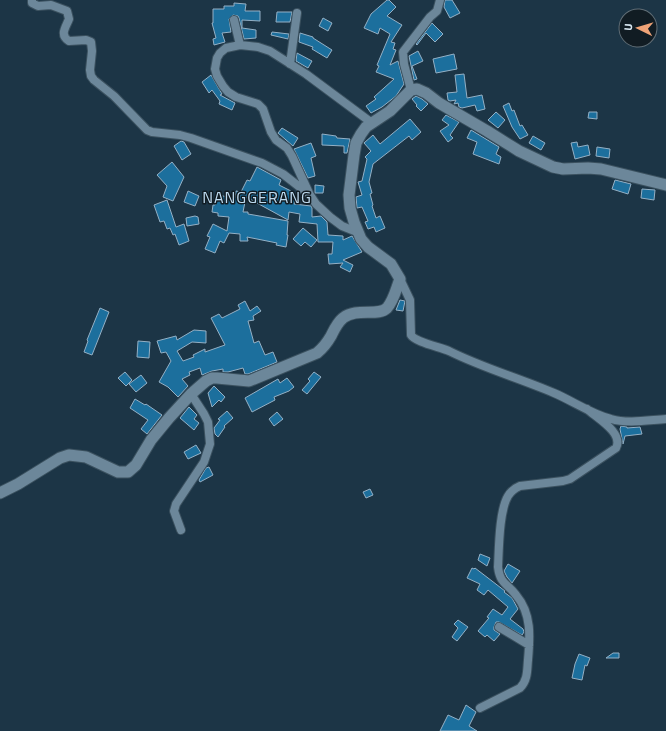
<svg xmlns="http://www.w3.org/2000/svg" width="666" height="731" viewBox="0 0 666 731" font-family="'Titillium Web',sans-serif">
<rect width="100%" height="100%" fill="#1c3546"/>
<path fill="#1c6f9d" stroke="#94b0c5" d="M387,0H389L396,7L387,16L402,25L391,42L395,43L393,49L396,50L390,65L398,61L404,84L396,96L382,107L371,113L366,106L376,99L374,97L394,79L376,72L379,66L377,65L390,34L380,28L378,34L364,28L371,14Z
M445,0H452L460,13L450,18L444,7Z
M234,3L246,4L245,11H260V21L242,20V28L256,30V38L244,39L239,18L238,16L233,15L229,19L231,32L222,33L225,42L214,45L213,39L216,38L212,23H213V9H224V6H234Z
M277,12H292L290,22H276Z
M323,18L332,23L328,31L319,26Z
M432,23L443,34L435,42L426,33L417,45L416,44Z
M272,32L289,34L288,39L271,35Z
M300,33L313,37V38L332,50L327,58L312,49L313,47L299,42Z
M418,51L423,61L412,66L417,79L414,80L409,56Z
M297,53L312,61L308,68L296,61Z
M454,54L457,69L436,73L433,59Z
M464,74L467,98L482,95L485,109L477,111L475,105L462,108L459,107L458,103L454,104L456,100L450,101L448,100L447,93L457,92L455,75Z
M211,75L222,94L220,95L235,103L232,110L219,104L220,101L212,90L209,93L202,82Z
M416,96L422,99L428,104L421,111L416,106L417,105L412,99Z
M509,103L512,111L514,110L520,126L522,125L528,135L520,139L512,127L503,106Z
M496,112L505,120L498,128L488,120Z
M589,112H597V119L588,118Z
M446,115L459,122L450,135L453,138L448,142L440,131L449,125L442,120Z
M410,119L421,132L412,140L409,136L373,164L369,182L372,193L370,194L373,205L372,206L376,218L380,216L385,228L376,232L374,227L368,229L365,222L368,221L362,207L357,208L356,197L362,195L358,182L362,181L367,159L365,157L371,151L364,143L373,135L380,144Z
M282,128L298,138L293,146L278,133Z
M471,130L499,147L496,154L501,157L499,164L473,154L477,142L467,138Z
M322,134L336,136L337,138L350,139L347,153H344V146L322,145Z
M533,136L545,143L541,150L529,143Z
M181,141L184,142L191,154L182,160L174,146Z
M577,142L578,147L588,145L590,155L575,159L571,143Z
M311,143L316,156L311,158L315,176L308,178L294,149Z
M597,147L610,149L609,158L596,156Z
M172,162L184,177L173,201L163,197L167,186L157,175Z
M257,167L281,180L279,185L291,191L289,194L297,197L294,204L311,206L312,208V217L321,216L327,222L328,235L343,236V240L352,236L362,252L343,260L353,265L350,272L340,267L343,263L329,264L328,254H332L333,242H318L317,224L299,222L300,214L289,212L288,220L246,197L243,212H248V214L288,221L287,235H288L286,247L276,245L277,243L247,237L248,241H240V234L229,233L224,243L220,241L215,253L205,249L210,237L207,236L213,224L227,231L229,217L218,216V213L212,212L213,205H215L217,195L235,198L236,191L241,192L247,180L250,181Z
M615,180L631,184L628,194L612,189Z
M315,185L324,186L323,193H315Z
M642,189L655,190L654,200L641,198Z
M188,191L199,196L195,206L184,202Z
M167,200L176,227L184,224L189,241L179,245L175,234L173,235L170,228L167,229L164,221L160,222L154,205Z
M195,216L198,217L199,224L187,226L186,218Z
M303,228L317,240L311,247L305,242L301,246L293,239Z
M400,300L405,301L403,311L396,310Z
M245,301L250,311L257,306L261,311L253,316L254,320L248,321L254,343L259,341L265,355L273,352L277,362L248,374H245L243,368L228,372H223V369L212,371L202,375L200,368L189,372L190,375L182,379L188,386L178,397L168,387L159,382L171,361L166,352L161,353L157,341L176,336L177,340L194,330L206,331V343L192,342L177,351L183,361L194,357L193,355L205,349V352L225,345L211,318L219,314L222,318L240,309L238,305Z
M100,308L109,312L92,355L84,352L88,341L87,340Z
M138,341L150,342L149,358L137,357Z
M125,372L132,380L126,386L118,378Z
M314,372L321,377L307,394L302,390L310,381L308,379Z
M141,375L147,383L136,392L129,384Z
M287,378L294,387L289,391L274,397L275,400L252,412L245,398L278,379L280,383Z
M214,386L225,397L221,402L219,400L212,407L208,393Z
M135,399L145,405L146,404L162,415L147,434L141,429L148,420L130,408Z
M189,407L197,415L194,419L199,423L194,430L180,418Z
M227,411L233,418L224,426L225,427L218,437L215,434L214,428L220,420L218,419Z
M277,412L283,419L274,426L269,419Z
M621,426L627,427V428L640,427L642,434L625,436L623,444L620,429Z
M196,445L201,453L188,459L184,452Z
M209,467L213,475L200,482L199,480L206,468Z
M370,489L373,495L366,498L363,492Z
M480,554L490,558L487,566L478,560Z
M508,564L520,571L512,583L507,577L504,571Z
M472,568L474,569L475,568L505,591L504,592L512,598L518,609L510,619L523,629L524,632L522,635L499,622H496L494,627V630L500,634L494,641L487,635L485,637L478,631L489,618L487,617L493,609L502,615L508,607L488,590L484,595L477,590L480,584L467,578Z
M458,620L468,627L457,641L452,637L458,628L454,624Z
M613,653H619V658H606Z
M579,654L590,658L587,666L585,665L582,680L572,678L575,664Z
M466,705L476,712L469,726L477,731H440L448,715L459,720Z"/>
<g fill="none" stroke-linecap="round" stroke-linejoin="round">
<defs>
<path id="street" d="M32,0V3L38,6L51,5L67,11L69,19C66,27 59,35 69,41L86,40L91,42L92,51L90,70L91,76L94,80L114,96L147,130L152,132L180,135L191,138L262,163L283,174L310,195L316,204L330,217L342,226L357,232
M234,20L240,45
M290,64L297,13
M411,90L404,64L403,52L430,17L437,11L440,0
M309,193L292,156L287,148L276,140L271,132L263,109L258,104L236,97L228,92L223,86L217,76L215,69L217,58L220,53L226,48L240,45L258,47L270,51L306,74L372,123
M400,279L410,300L411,335C415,342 440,347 449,351C483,368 519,378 554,393C573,401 591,414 611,419C628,424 649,420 666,419
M181,530L174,511L176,504L204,462L210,444L208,422L204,414L191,394
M499,627L529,645
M480,708L520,688C528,680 527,670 528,660C530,637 532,614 516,595C507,583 500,584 498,567C499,549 499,511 508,496C511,491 515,488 520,486L563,481L570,479L616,448C624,433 597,418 587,409"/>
<path id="secondary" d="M0,493L18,484L60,458L69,455L86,457L118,472H128L136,465L151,440L169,418L191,394L206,381L212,378H217L249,381L317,353C323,348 327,343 331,336C334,330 337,323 343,318C357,307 378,317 387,308C394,300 396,289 400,279L391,264L368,247L361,239L354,222L350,208L349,195L354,155L356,143L361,134L366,127L390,111L411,90L417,89L426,93L439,103L487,131L519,151L553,167L563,169L588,168L601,169L666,185"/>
</defs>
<use href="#street" stroke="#3b515f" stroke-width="10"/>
<use href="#secondary" stroke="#3b515f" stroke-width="13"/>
<use href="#street" stroke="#6c879a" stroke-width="8"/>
<use href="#secondary" stroke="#6c879a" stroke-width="11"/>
</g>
<g text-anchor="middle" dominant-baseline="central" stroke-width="3" stroke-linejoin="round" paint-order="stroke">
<g font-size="16" letter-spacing="1" fill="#bedbf0" stroke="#111c23">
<text x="257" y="197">NANGGERANG</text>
</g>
</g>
<g transform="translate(638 28) rotate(275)"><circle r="19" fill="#111c23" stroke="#606d75"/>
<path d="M0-3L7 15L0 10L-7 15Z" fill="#efa377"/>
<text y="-6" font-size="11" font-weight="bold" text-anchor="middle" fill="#d7e6f1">U</text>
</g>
</svg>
